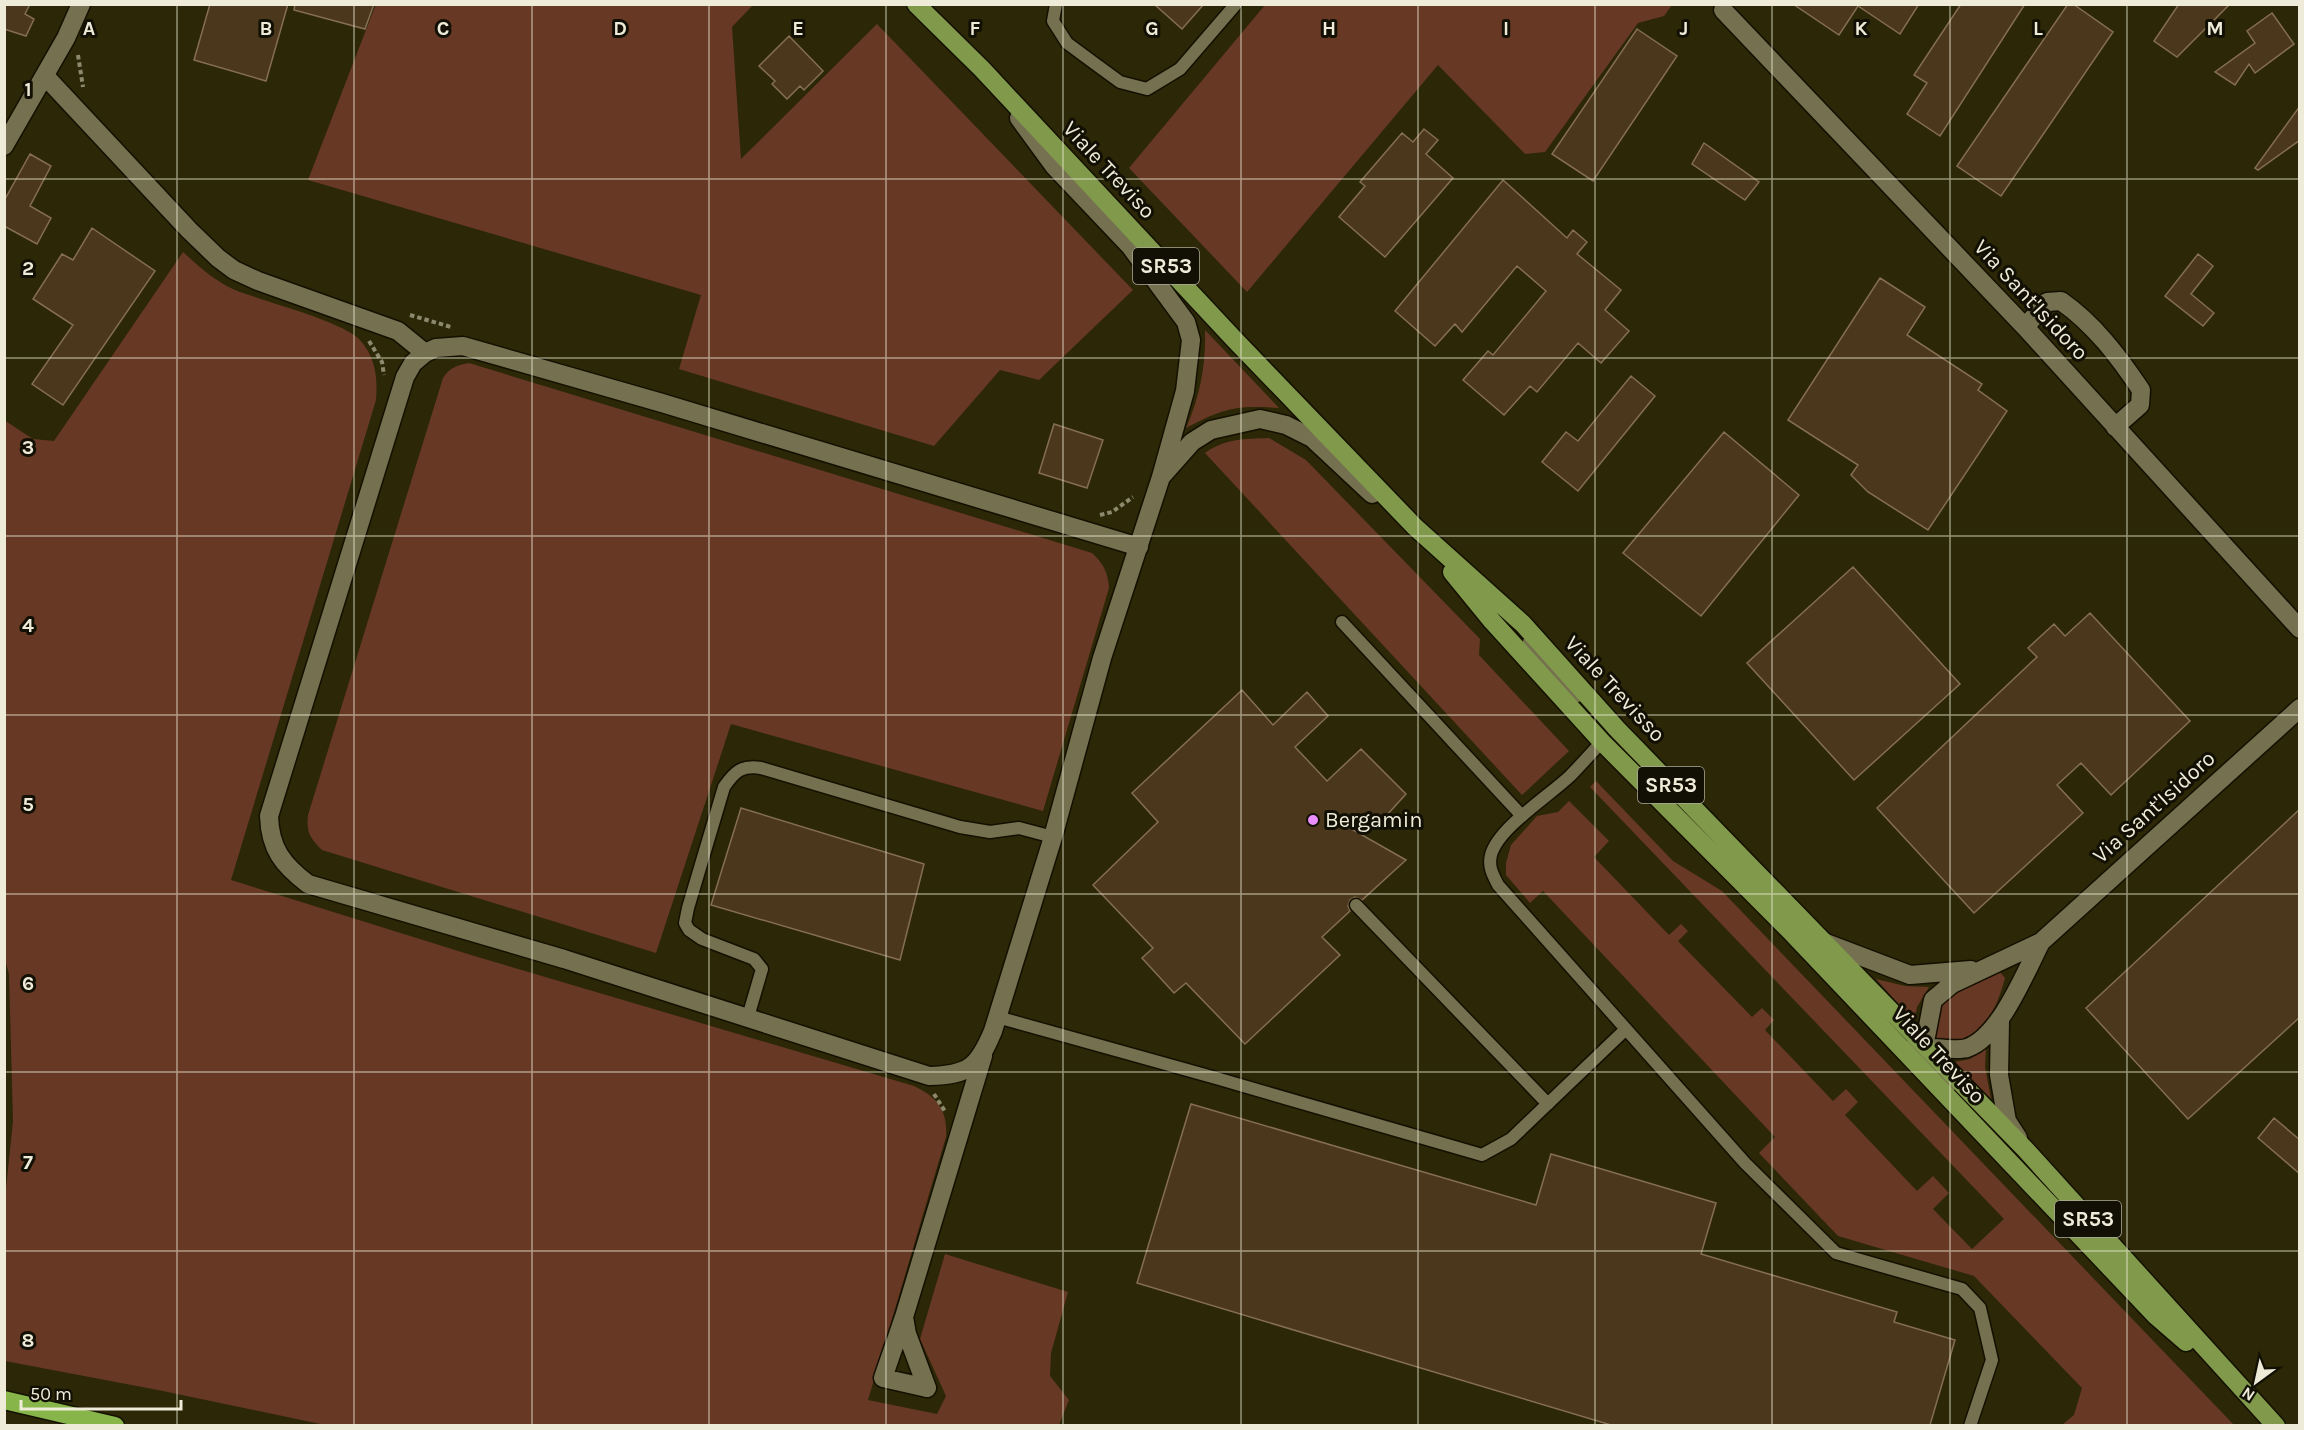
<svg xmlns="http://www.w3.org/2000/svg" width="2304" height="1430" viewBox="0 0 2304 1430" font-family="Karla,sans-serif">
<rect width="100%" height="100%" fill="#2c2706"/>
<path fill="#673924" d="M376,4L753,5L732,27L741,159L877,24L1133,290L1039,380L1000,370L934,446L679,369L701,295L308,180Z
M1265,5V4L1672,5L1664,16L1638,23L1545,152L1525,154L1438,65L1247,292L1129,168Z
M183,252C198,266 216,282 235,290C262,301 343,321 360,340C375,357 378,377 376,400L231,880L471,955L914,1086C937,1097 948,1110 946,1137L868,1400L937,1414L946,1396L920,1339L945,1254L1068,1292L1051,1353L1050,1376L1069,1400L1059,1425H325L158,1390L5,1361L4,1208L13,1121L9,974L4,957V420L33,439L54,441Z
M1205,330L1279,408C1236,405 1224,408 1186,428C1200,396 1206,365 1205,330Z
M469,363L1092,553C1103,563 1108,572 1109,588L1043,811L731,724L656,953L322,850C310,838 306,832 308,815L443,378C450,367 458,365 469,363Z
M1269,438L1306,460L1480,639L1479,655L1569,751L1522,795L1205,453C1226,438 1245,439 1269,438Z
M1596,781L1673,861L1722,891L2234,1425H2062L2074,1415L2082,1388L1974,1276L1838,1236L1759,1153L1775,1137L1543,891L1530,903L1506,875V863L1511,845L1537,816L1558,812L1569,801L1609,841L1594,857L1669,935L1681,924L1688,931L1678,941L1752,1017L1762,1008L1774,1020L1765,1030L1833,1101L1846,1089L1858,1102L1845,1115L1917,1191L1933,1176L1949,1193L1933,1209L1972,1249L2004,1219L1590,787Z
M1993,972H2000L2005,978C1999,1001 1986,1035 1960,1043C1953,1045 1943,1043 1936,1043L1931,1033C1945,989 1953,990 1993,972Z
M1876,979L1905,986L1929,987L1917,1007L1914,1021Z
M1986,1048L1985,1067L1991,1099L1955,1062L1970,1059Z"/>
<path fill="#4b371c" stroke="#856e52" stroke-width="1.5" d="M4,4H30L25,14L34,19L26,36L4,29Z
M210,4H288L266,81L194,60Z
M295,4H374L365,29L294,10Z
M1154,4H1204L1182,29Z
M1793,4H1919L1900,34L1858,6L1839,35Z
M1961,4H2025L1940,136L1907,114L1927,83L1914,75Z
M2068,4H2073L2113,32L2001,196L1957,166Z
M2179,4H2230L2177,57L2154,41Z
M2272,13L2294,44L2255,73L2249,64L2235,85L2215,72L2255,43L2247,31Z
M1637,29L1677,56L1593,181L1552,154Z
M789,36L823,71L804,90L800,86L787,99L772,84L775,81L759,66Z
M2300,106V140L2258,170L2255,168Z
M1424,129L1438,140L1426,154L1453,178L1385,257L1339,217L1365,186L1360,182L1402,133L1413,142Z
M1704,143L1759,182L1745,200L1692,164Z
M30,154L51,166L30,206L51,218L37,244L4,226V201Z
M1503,180L1567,238L1573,230L1587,242L1577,254L1621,290L1605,310L1629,331L1601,363L1578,343L1537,392L1530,386L1504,415L1463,380L1488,351L1493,355L1546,291L1517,266L1462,332L1455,324L1435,346L1395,311Z
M92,228L155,271L63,405L32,384L73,325L33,299L62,254L73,260Z
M2198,254L2213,266L2191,294L2214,313L2203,326L2165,296Z
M1880,278L1925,307L1907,335L1982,384L1978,390L2007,411L1928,530L1868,492L1851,475L1858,465L1788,420Z
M1631,376L1655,396L1578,491L1542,462L1566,432L1578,441Z
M1054,424L1103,440L1087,488L1039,473Z
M1724,432L1799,495L1701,616L1623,553Z
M1853,567L1960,684L1854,780L1747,663Z
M2090,613L2190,721L2111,795L2081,763L2057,785L2083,813L1974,913L1877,808L2037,657L2028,648L2054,624L2065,636Z
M1242,690L1273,725L1307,692L1328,716L1295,747L1327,781L1361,749L1406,794L1386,816L1332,818L1406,860L1362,900L1355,897L1350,900L1348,906L1350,911L1322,937L1340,955L1245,1044L1186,983L1174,993L1142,958L1153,948L1093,885L1158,822L1132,793Z
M741,808L924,864L900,960L711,905Z
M2300,809V1017L2188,1119L2086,1008Z
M1191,1104L1536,1205L1551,1154L1716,1203L1701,1254L1897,1312L1894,1322L1955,1340L1930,1425H1611L1137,1283Z
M2274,1118L2300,1140V1174L2258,1138Z"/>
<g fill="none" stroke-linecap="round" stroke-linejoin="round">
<defs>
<path id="lane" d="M1056,4L1053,21L1067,43L1094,63L1120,82L1147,89L1180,69L1236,4
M1342,622L1522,816
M1529,642L1538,654L1577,696
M1602,742C1591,753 1581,765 1570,776C1549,796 1498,828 1491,855C1488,867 1493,875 1498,885L1745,1163L1836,1253L1962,1289L1980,1308L1992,1360L1970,1426
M1356,905L1548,1104
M748,1017L762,969L754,959L702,939L689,930L685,923L688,908L724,787C735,771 742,765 761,768L960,827L990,832L1019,828L1053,837
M997,1017L1216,1078L1482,1155L1511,1139L1626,1029"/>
<path id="street" d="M1723,10L2025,327L2300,629
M45,76L189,230L218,258L234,270L258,281L398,331L425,353L436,348L463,346L662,403L1139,547
M1019,118L1054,166L1130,246L1186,322L1191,340L1185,391L1161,477L1192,442L1211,430L1260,419L1286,425L1312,438L1372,494
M2025,327L2047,302L2061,301C2094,324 2119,357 2141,390L2140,405L2115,427
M425,353L413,363L405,377L269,816C270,849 283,865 308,884L564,959L929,1076C969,1075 978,1067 993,1031L1053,837L1102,658L1161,477
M1826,943L1910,975L1971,970
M2000,1021L1999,1075L2007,1121L2018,1138
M1915,1046C1925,1047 1959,1051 1967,1048C2000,1037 2026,971 2041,942
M1947,1085L1933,1072L1924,1047L1933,1000L1952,984L2041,942L2300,708
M904,1317L907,1334L927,1388
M927,1388L883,1378L904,1317L983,1056"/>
<path id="secondary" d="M4,146L66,38L81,4"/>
<path id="primary" d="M916,4L982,69L1234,339L1415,527L1523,624L1617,729L2025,1149L2276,1426
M1452,572L1492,621L1602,742L1792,933L2156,1316L2186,1342"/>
<path id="highway" d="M4,1400L115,1426"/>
</defs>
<use href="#lane" stroke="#141000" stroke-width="15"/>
<use href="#street" stroke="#141000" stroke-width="21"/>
<use href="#secondary" stroke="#141000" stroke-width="21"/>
<use href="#primary" stroke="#141000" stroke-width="21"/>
<use href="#highway" stroke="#141000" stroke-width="21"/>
<path stroke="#8c896e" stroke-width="4" stroke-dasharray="4.5 3" stroke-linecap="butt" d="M78,55L83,87
M410,315L451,327
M369,341L382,362L384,375
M1100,515L1112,512L1133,497
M934,1094L946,1113"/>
<use href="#lane" stroke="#75704f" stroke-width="12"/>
<use href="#street" stroke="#75704f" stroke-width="18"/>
<use href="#secondary" stroke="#75704f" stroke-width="18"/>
<use href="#primary" stroke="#80994b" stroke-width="18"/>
<use href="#highway" stroke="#87b549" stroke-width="18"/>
</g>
<path fill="none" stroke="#eeecd9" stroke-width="1.5" stroke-opacity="0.55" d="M177,4V1426M354,4V1426M532,4V1426M709,4V1426M886,4V1426M1063,4V1426M1241,4V1426M1418,4V1426M1595,4V1426M1772,4V1426M1950,4V1426M2127,4V1426M4,179H2300M4,358H2300M4,536H2300M4,715H2300M4,894H2300M4,1072H2300M4,1251H2300"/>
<circle fill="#ea8dfd" stroke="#121004" stroke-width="2" cx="1313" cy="820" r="6"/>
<g text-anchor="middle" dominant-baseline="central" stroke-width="6" stroke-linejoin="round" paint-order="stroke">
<g fill="#121004" stroke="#acaa99" stroke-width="1.5">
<rect x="1133" y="248" width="66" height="36" rx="4.5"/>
<rect x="1638" y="767" width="66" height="36" rx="4.5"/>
<rect x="2055" y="1201" width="66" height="36" rx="4.5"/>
</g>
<g font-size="21" font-weight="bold" fill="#eeecd9">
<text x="1166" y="266">SR53</text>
<text x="1671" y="785">SR53</text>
<text x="2088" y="1219">SR53</text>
</g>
<g font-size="22" fill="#eeecd9" stroke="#121004">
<text transform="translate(1109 170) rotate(47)">Viale Treviso</text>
<text transform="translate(2031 300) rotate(47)">Via Sant'Isidoro</text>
<text transform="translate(1615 689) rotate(47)">Viale Trevisso</text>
<text transform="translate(2154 807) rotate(-42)">Via Sant'Isidoro</text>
<text transform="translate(1939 1055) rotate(47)">Viale Treviso</text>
</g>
<g font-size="22" fill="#eeecd9" stroke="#121004" text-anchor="start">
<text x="1325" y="820">Bergamin</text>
</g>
</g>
<g font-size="20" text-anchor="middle" font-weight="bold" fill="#eeecd9" stroke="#121004" stroke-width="6" stroke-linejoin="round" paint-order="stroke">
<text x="89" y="35">A</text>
<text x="266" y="35">B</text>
<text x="443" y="35">C</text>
<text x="620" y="35">D</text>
<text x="798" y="35">E</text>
<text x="975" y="35">F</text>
<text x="1152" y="35">G</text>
<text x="1329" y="35">H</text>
<text x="1506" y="35">I</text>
<text x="1684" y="35">J</text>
<text x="1861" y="35">K</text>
<text x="2038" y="35">L</text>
<text x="2215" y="35">M</text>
<text x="28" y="96">1</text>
<text x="28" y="275">2</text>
<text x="28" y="454">3</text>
<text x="28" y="632">4</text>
<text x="28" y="811">5</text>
<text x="28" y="990">6</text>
<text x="28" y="1169">7</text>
<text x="28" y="1347">8</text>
</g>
<rect width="2304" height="1430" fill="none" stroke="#eeecd9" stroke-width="12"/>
<g transform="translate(2256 1382) rotate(213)" stroke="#121004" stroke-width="4.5" paint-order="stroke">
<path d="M0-4.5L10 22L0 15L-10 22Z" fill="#eeecd9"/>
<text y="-9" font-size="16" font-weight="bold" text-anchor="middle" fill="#eeecd9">N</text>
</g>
<path d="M21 1400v9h160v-9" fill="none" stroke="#eeecd9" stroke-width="3"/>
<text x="30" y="1400" font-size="18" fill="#eeecd9" stroke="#121004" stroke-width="4.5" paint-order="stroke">50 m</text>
</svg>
